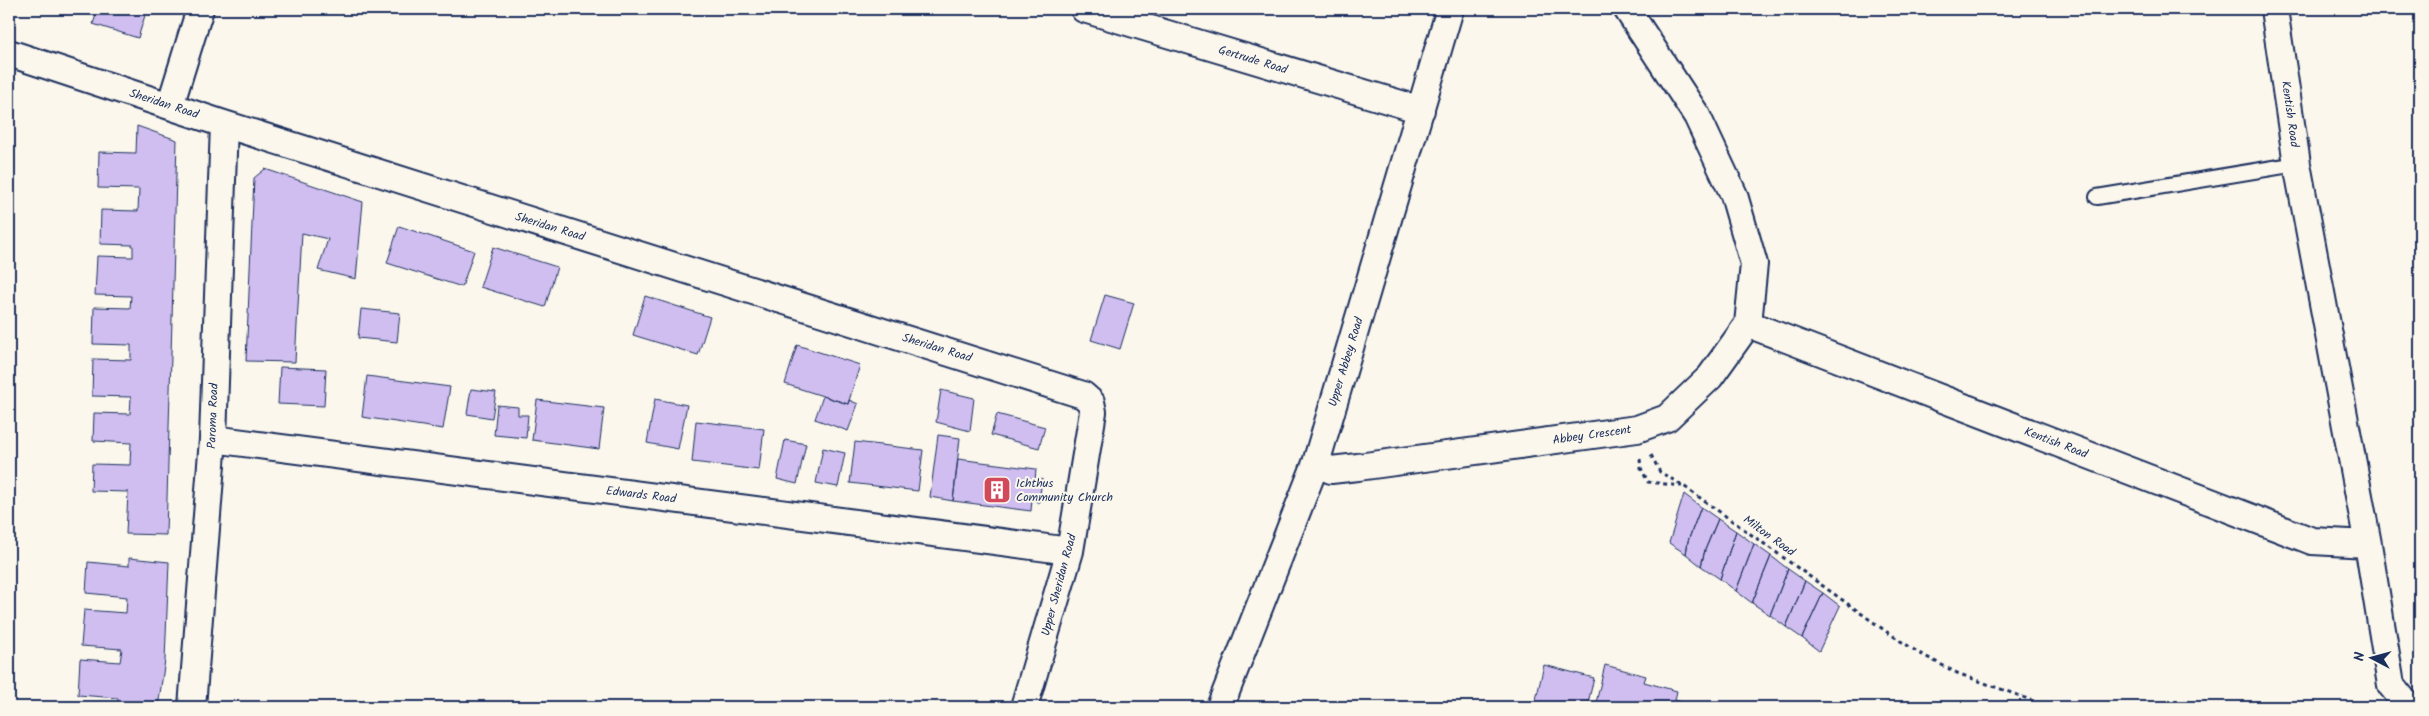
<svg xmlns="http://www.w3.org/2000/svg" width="2429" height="716" viewBox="0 0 2429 716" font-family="Kalam,sans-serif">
<rect width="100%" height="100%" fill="#fbf7ec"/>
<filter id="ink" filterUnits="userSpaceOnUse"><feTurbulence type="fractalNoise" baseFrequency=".02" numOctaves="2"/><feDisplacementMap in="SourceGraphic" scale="10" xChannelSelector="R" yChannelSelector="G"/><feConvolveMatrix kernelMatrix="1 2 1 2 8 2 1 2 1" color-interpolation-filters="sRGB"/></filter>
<g filter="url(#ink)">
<path fill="#cfbeef" stroke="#1b2f5e" d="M98,9H147L138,38L93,24Z
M137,126L177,140L166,535L126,534L128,492L91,491L92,464L130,465L131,443L93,441L94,413L130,414L131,397L92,396L93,359L131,360V345L93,344L94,307L130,308L131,296L95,295L97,256L133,257V245L100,244L101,210L138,211L139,189L98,188L99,152L136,153Z
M265,169L363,202L356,279L318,270L328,239L302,233L295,362L246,361L254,178Z
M399,226L474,251L462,287L387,263Z
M493,247L557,267L545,307L480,287Z
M1105,295L1134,303L1120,349L1091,340Z
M645,296L710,317L698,355L633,335Z
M361,309L400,313L397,342L358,338Z
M797,345L860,365L848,404L785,384Z
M280,367L326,369L324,406L278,404Z
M367,376L450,387L443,429L362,417Z
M471,389L496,392L492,418L467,414Z
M941,390L974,398L970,431L936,422Z
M823,396L848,404L849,400L858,404L848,431L815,419Z
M655,399L687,405L678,449L647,443Z
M537,400L604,408L599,449L532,440Z
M497,405L518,407V415H528L526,438L494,435Z
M997,414L1045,427L1039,448L991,435Z
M696,421L764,429L759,470L692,462Z
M938,435L960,438L953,501L930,497Z
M785,440L806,444L797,484L777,479Z
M855,442L923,450L918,491L850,483Z
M823,448L845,453L838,487L816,483Z
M958,459L1036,469L1035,481L1042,479L1039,503L1032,499L1031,511L953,501Z
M1684,494L1701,507L1688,541L1686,554L1669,543Z
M1701,507L1718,519L1705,550L1701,566L1686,554L1688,541Z
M1718,519L1736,531L1720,579L1701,566L1705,550Z
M1736,531L1754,544L1736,591L1720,579Z
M1754,544L1771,556L1752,603L1736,591Z
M1771,556L1788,569L1770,615L1752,603Z
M129,558L169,562L165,660L158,707H117L118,698L78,695L80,659L120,662L122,649L81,646L84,610L126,613L127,597L86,593L88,562L129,566Z
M1788,569L1805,581L1786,627L1770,615Z
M1805,581L1823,593L1802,638L1786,627Z
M1823,593L1840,606L1819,651L1802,638Z
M1544,665L1594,678L1587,707H1548L1535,704Z
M1605,665L1646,676L1644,682L1677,691L1675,700L1695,707H1595Z"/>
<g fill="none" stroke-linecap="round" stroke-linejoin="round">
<defs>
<path id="lane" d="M2097,197L2297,164"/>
<path id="street" d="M1084,9L1421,110
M2274,9L2297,164L2368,544L2391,685L2409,707
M9,53L224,124L1083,395L1091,402L1093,412L1070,551L1024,707
M170,106L200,9
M1748,324L2312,541L2368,544
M213,439L1070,551
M1316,463L1331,470L1358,467L1637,429L1667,418L1710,377L1748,324L1754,264L1734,195L1697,116L1627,9
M192,707L213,439L224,124
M1220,707L1316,463L1450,9"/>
</defs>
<use href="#lane" stroke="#1b2f5e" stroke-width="18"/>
<use href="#street" stroke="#1b2f5e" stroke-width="30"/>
<path stroke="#1b2f5e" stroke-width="3" stroke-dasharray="4 4" stroke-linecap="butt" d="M1651,455L1660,472L1685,487L1887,632L1919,653L1957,673L2050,707
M1640,459L1641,468L1648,482L1682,486"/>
<use href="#lane" stroke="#fbf7ec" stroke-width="14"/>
<use href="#street" stroke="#fbf7ec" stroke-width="26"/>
</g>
</g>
<defs>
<symbol id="building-square" viewBox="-11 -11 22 22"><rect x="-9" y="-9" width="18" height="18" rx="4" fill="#d1495b" stroke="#fbf7ec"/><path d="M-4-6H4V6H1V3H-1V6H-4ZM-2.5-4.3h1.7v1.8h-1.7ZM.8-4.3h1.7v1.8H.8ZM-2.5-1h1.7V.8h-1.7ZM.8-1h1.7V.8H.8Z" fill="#fff"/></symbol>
</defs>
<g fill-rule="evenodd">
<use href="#building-square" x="981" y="474" width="32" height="32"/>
</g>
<g text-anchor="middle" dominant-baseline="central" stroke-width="4" stroke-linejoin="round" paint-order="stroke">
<g font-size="12" fill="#1b2f5e" stroke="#fbf7ec">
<text transform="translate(1253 60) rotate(17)">Gertrude Road</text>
<text transform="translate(164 104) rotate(18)">Sheridan Road</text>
<text transform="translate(2290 114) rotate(82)">Kentish Road</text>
<text transform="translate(550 227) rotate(17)">Sheridan Road</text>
<text transform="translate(937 348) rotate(17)">Sheridan Road</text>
<text transform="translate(1346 362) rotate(-73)">Upper Abbey Road</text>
<text transform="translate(213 416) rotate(-88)">Paroma Road</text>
<text transform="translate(1592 435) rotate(-8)">Abbey Crescent</text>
<text transform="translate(2056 443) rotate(21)">Kentish Road</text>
<text transform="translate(641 495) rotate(7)">Edwards Road</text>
<text transform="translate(1769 536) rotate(36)">Milton Road</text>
<text transform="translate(1059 585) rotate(-75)">Upper Sheridan Road</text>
</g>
<g font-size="12" fill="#1b2f5e" stroke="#fbf7ec" text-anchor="start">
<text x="1016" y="483">Ichthus<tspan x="1016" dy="14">Community Church</tspan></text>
</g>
</g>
<rect width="2429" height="716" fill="none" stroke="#fbf7ec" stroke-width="30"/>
<rect x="15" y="15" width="2399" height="686" fill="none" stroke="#1b2f5e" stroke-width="2" filter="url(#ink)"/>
<g transform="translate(2372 658) rotate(276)" stroke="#fbf7ec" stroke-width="4" paint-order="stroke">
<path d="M0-4L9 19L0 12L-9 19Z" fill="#1b2f5e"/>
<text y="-8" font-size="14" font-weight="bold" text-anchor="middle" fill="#1b2f5e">N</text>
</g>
</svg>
